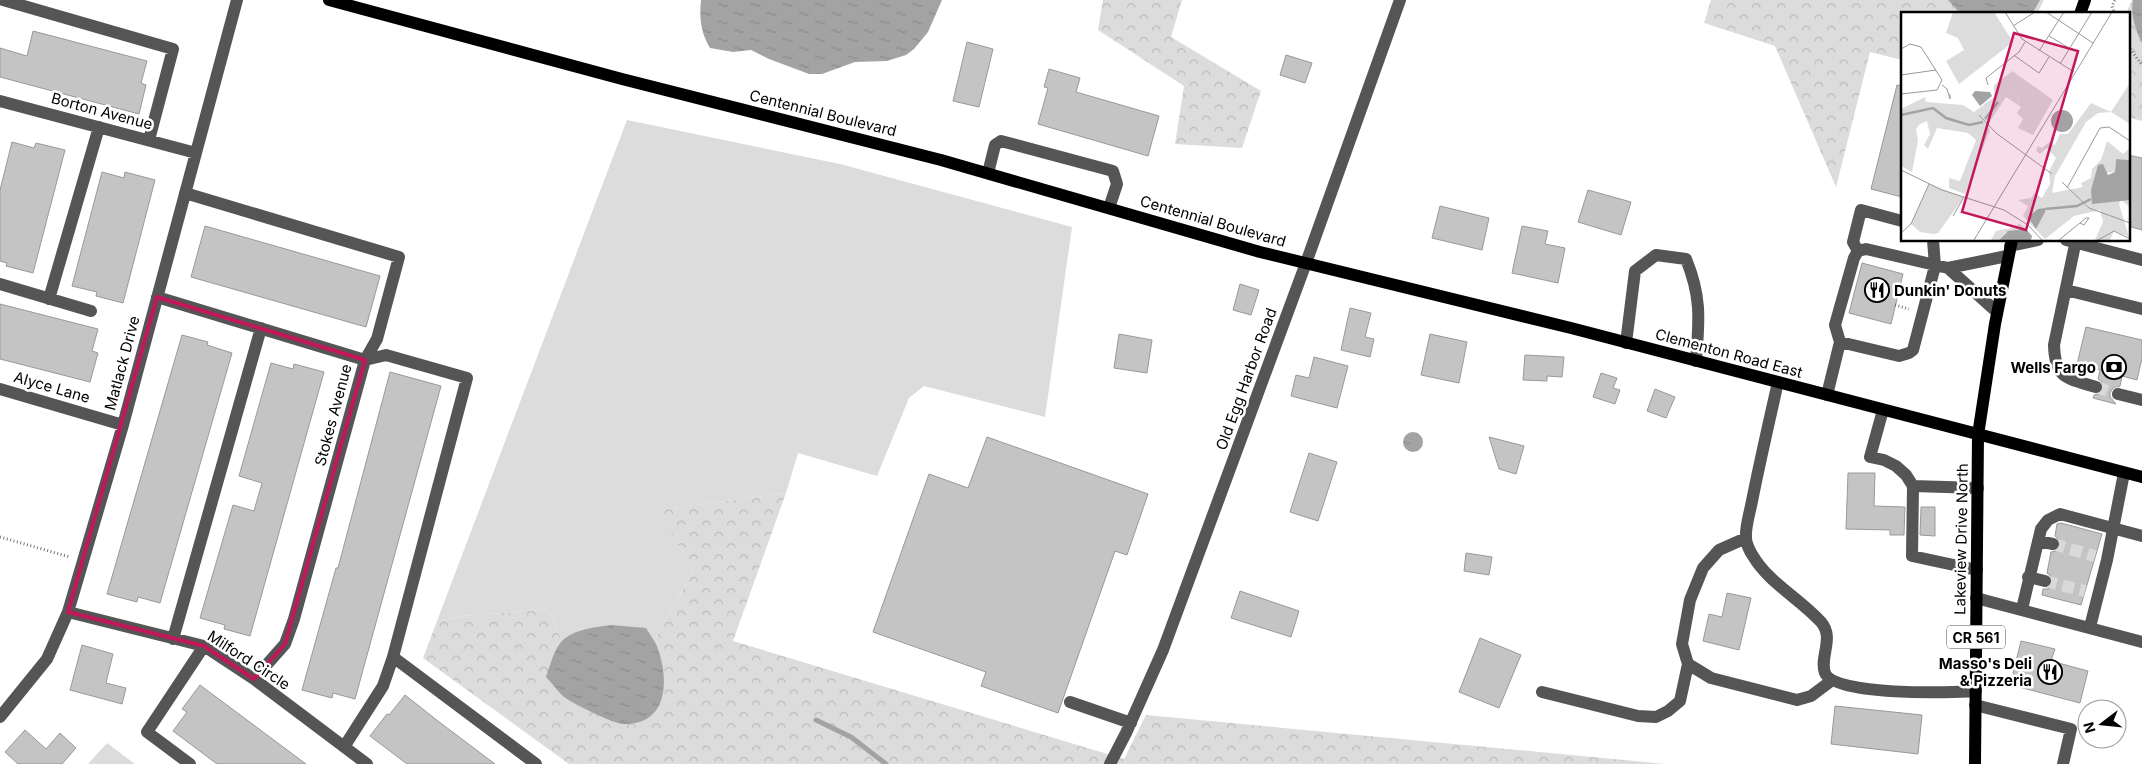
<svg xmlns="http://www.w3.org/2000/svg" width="2142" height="764" viewBox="0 0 2142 764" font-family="Inter,sans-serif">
<defs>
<pattern id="forest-crowns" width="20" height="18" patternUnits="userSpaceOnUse" patternTransform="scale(1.25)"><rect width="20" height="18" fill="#dcdcdc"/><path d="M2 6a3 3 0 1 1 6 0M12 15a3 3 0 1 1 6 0" fill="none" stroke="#bbb"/></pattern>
<pattern id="water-ripples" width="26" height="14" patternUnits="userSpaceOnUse" patternTransform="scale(1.25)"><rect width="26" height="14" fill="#a3a3a3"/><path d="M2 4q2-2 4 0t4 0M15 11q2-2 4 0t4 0" fill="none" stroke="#8b8b8b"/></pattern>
</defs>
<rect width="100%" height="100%" fill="#fff"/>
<path fill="#dcdcdc" d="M627,120L840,164L1072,227L1045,417L924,386L909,398L877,476L798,453L786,493L658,510L694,570L656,637L562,641L549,609L464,616L437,621Z
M107,743L135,764H88Z"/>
<path fill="url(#forest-crowns)" d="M1103,0H1182L1171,37L1261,91L1242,148L1175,144L1184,86L1098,30Z
M1711,0H2044L2037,14H1902V60L1870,52L1836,187L1775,46L1704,23Z
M2132,0H2142V121L2128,117V14H2126Z
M786,493L733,641L1124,759L1146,715L1666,764H569L423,658L437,621L464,616L549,609L562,641L656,637L694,570L657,510Z"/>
<path fill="url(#water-ripples)" d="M701,0H942L928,32L914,49L906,55L887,61L855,62L822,74H809L769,59L751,50L733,52L710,48C701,33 699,18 701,0Z
M1948,0H2040L2032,14H1964L1957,10Z
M2133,0H2142V43C2136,31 2130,14 2133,0Z
M1403 442a10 10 0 1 1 20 0a10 10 0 1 1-20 0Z
M611,625L646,628C649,633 653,639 656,644C670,677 669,726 623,724C614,724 572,703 564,697C557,691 552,683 546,677C550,666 554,649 562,641C574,629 596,627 611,625Z"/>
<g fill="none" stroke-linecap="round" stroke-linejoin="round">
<path stroke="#a3a3a3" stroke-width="5" d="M816,720L851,737L886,764"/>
</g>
<path fill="#c4c4c4" stroke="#999" d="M33,31L147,61L141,83L146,85L139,114L0,77V48L27,56Z
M967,42L993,49L979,107L953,101Z
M1286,55L1312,63L1305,83L1280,75Z
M1049,69L1080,78L1076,92L1159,116L1148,156L1038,124L1048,88L1044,87Z
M1897,85L1902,86V197L1871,189Z
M12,142L34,148L36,143L65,150L33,273L6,266L7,263L0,261V190Z
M2128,155L2142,158V230L2128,226Z
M102,172L124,178L125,172L155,180L123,303L96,296L97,292L72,286Z
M1588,190L1631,202L1621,235L1578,222Z
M1440,206L1489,218L1482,250L1432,238Z
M205,226L380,276L366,327L191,277Z
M1522,226L1548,231L1545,244L1565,248L1558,283L1512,273Z
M1862,263L1903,274L1891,324L1849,313Z
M1240,284L1259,290L1251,315L1233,310Z
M0,304L98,329L92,351L98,353L90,382L0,359Z
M1350,308L1371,313L1365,337L1374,339L1370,357L1341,350Z
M2086,327L2142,340V358L2137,380L2122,376L2120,386L2113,388L2110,393V397L2116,404L2093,398L2094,395L2101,393L2104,389L2102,382L2098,379L2100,370L2077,364Z
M1119,334L1152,340L1147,373L1114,368Z
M1430,334L1467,342L1459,383L1421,375Z
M182,335L208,342L207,345L232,353L160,603L138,597L137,602L107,594Z
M1525,355L1564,357L1562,377L1547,376V381L1523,380Z
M1314,357L1348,366L1337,408L1291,396L1296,375L1309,378Z
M271,363L293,369L294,364L324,372L250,636L224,629L225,625L200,618L233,505L254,511L262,483L239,476Z
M390,372L441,386L355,699L333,693L332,698L302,690L336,568H338Z
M1601,373L1617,378L1613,388L1620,390L1615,404L1593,397Z
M1655,389L1675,397L1666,418L1647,411Z
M987,437L1148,494L1127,555L1115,551L1058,713L981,686L986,672L873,632L929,474L968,488Z
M1489,437L1524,446L1516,474L1499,469Z
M1309,453L1337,462L1318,521L1290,512Z
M1848,473H1875L1874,506L1905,507L1904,535H1890V530L1846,529Z
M1921,507H1935V536L1920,535Z
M2061,523L2102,534L2081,605L2042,595L2043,589H2048L2053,583V578L2047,573L2051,552L2056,551L2061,546L2060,541L2055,536L2057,524Z
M1466,553L1492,557L1489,575L1464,571Z
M1240,591L1299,611L1291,637L1231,618Z
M1727,593L1751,598L1739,650L1703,641L1709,614L1722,617Z
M1480,638L1521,655L1499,708L1459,692Z
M2021,641L2055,649L2051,661L2088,671L2080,703L2019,687L2013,673Z
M82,645L113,654L106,683L126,688L122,704L70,690Z
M200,685L306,764H217L173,731L187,712L182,709Z
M405,695L438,721L495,764H407L370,736L387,714L389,715Z
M1835,706L1922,715L1918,754L1831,744Z
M25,730L46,749L60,733L76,748L62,764H18L5,752Z"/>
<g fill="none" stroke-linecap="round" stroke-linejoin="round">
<path stroke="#d9d9d9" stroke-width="12" stroke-dasharray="12 6" stroke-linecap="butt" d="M2096,387L2118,394
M2053,544L2095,556
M2045,581L2085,591"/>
<path stroke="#777" stroke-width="3" stroke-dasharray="1 2.5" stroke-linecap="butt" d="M2115,14L2112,6L2115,0
M2128,46L2142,65
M1895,305L1909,309
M0,537L70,557"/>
<path stroke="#555" stroke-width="12" d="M3,0L173,49L149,140
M0,101L196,153
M988,173L995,145L1001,141L1113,171L1117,184L1109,208
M185,193L399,257L377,339L365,360
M2066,240L2142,260
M2076,240L2054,345C2055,379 2066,378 2096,387
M2010,246L2038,240
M1858,251L1853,242L1861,210L1902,221
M1948,268L1997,312
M0,284L91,311
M2066,290L2142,309
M157,297L365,360L294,619L285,644L254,679
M49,299L99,127
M1840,342L1835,325L1854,258L1858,251L1866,249L1948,268L2007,256
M1626,343L1635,271L1656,255L1686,259C1702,298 1699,321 1696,361
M1778,382C1769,422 1760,461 1752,501C1750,512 1745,527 1746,538C1746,543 1750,552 1753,556C1769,583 1799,598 1821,622C1835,638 1819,657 1825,673C1834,696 1951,693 1976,691
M0,389L123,425
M2118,394L2142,400
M1827,395L1840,342L1899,356L1909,353L1913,350L1935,266L1933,240
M1883,410L1870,457L1884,460L1896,466L1906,475L1913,486L1912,556L1977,570
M1913,486L1978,488
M1746,538L1719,550L1703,568L1690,600L1682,644L1688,664L1711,678L1797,700L1811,696L1831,681
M2038,541L2053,544
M2028,577L2045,581
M1976,598L2142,642
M2022,609L2041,529L2048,520L2060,514L2142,536
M68,612L204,646L254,679L367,764
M2090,627L2107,560L2124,473
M173,639L261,328
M393,657L536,764
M1542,692L1638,716L1656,717L1668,711L1680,701L1688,664
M1070,702L1131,723
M1975,705L2071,729L2063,764
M0,717L47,659L68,612L123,425L237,0
M344,747L383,686L393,657L467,378L386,355L365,360
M190,764L147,732L204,646
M1110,764L1126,733L1163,650L1306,263L1400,0"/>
<path stroke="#000" stroke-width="12" d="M329,0L622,79L941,160L1260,252L1571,328L2142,477
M2080,14L2085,0
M1975,764L1978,435L1995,324L2012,240"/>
</g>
<path fill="none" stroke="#c2185b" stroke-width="4" stroke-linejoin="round" d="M157,297L365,360L285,644L254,679L204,646L68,612Z"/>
<defs>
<symbol id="restaurant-ring" viewBox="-11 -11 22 22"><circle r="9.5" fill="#fff" stroke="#000" stroke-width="1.5"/><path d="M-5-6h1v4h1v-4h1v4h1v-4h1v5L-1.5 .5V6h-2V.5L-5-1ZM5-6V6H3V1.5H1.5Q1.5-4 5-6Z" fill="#000"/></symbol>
<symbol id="bank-ring" viewBox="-11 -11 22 22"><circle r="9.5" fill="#fff" stroke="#000" stroke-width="1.5"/><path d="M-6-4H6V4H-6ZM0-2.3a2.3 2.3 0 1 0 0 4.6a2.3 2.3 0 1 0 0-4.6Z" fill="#000"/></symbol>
</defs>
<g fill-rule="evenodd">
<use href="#restaurant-ring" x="1863" y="276" width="28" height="28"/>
<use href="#bank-ring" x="2100" y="353" width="28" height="28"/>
<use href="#restaurant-ring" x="2036" y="658" width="28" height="28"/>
</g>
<g text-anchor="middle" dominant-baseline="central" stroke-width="5" stroke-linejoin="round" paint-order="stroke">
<rect fill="#fff" stroke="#4c4c4c" stroke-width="1" x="1947" y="625.5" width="58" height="23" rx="4"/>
<g font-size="14" font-weight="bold" fill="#000">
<text x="1976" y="637">CR 561</text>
</g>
<g font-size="15" fill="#000" stroke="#fff">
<text transform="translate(102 111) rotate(15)">Borton Avenue</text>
<text transform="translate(823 113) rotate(14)">Centennial Boulevard</text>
<text transform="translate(1213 221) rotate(16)">Centennial Boulevard</text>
<text transform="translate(1729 353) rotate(15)">Clementon Road East</text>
<text transform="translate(122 363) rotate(-75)">Matlack Drive</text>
<text transform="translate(1246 379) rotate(-70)">Old Egg Harbor Road</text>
<text transform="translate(52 387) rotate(16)">Alyce Lane</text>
<text transform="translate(333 415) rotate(-75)">Stokes Avenue</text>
<text transform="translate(1961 539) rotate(-89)">Lakeview Drive North</text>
<text transform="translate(249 660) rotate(33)">Milford Circle</text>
</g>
<g font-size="15" font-weight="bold" fill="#000" stroke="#fff" text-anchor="end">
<text x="1894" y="290" text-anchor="start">Dunkin' Donuts</text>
<text x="2096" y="367">Wells Fargo</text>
<text x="2032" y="663">Masso's Deli<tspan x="2032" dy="17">&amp; Pizzeria</tspan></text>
</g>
</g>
<g transform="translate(1901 12)">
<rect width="229" height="229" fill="#fff"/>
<path d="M52,0H93L112,30L58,72L45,49L63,38L57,26L45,21ZM114,61L152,88L132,123L117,116L122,107L116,101L120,95L117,93L118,82L112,83L108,78ZM28,172L63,185L37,221L33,222L19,220L10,212Z" fill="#dcdcdc"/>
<path d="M112,59L114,61L113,70L108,78L112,83L118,82L117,93L105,85L86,114L89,118L64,182L48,176V166L59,169L75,128L67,121L36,116L27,137L23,133L29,122L26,109L19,112L15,117L17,129L11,160L0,154V97L24,85L25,90L62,93L73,100L93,85V73ZM229,71V112L210,100L197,101L185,110L154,164L151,181L182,175L180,171L190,166L191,157L200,148L206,129L222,142L229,136V148L215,147L214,160L204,161L203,153L194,159L229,187V195L220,188L218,192L228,225L213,219L209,228H194L202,210L199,198L173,204L144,227L122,204L127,194L117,188L130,186L134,181L141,186L149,172L148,159L155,146L146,136L139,142L135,139L137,134L141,136L148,130L154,133L159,122H167L190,91L210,100ZM118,211L126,218L105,220L98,228H90L95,219L115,215Z" fill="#dcdcdc"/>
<path d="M74,79L89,80L91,84L79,94L71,83ZM150 109a11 11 0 1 1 22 0a11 11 0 1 1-22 0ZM215,147L229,148V188L191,192L190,178L197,153L202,152L207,163L214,160ZM144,196V200L135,217L127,205L137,197ZM125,217L131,224L130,228H98L107,219Z" fill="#a3a3a3"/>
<path fill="none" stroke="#a3a3a3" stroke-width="2.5" d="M0,103L32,96L45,106L68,113L82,110M84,107L97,90M144,197L176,194L190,187"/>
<path fill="none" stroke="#999" stroke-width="1" d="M104,0L121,27L173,60M145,0L192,31M112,14L134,0M148,24L168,36M0,37L9,32L20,35L41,68L36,78L0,82M138,39L163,0M114,44L138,61L148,45M159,52L191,0M0,63L35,58M41,73L46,77L49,87V82M87,73L85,66L118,40L124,30M78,103L95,121L151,162M0,158L41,178L103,198L127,213L141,228M161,170L188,196L229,211M166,176L199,116L208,115L229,129M52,204L63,185M213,219L229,227M0,221L10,212L28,172M73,228L211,0M158,228L185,206H188L183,213L179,211M197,228L213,219"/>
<path fill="#c2185b" fill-opacity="0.15" stroke="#c2185b" stroke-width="2.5" d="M113,21L177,39L125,218L61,200Z"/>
<rect width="229" height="229" fill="none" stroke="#000" stroke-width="2.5"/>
</g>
<g transform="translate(2102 724) rotate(254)"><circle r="24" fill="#ffffff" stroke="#999999"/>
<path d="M0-4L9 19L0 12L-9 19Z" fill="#000000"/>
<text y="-8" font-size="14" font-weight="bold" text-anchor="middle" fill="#000000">N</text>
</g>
</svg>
